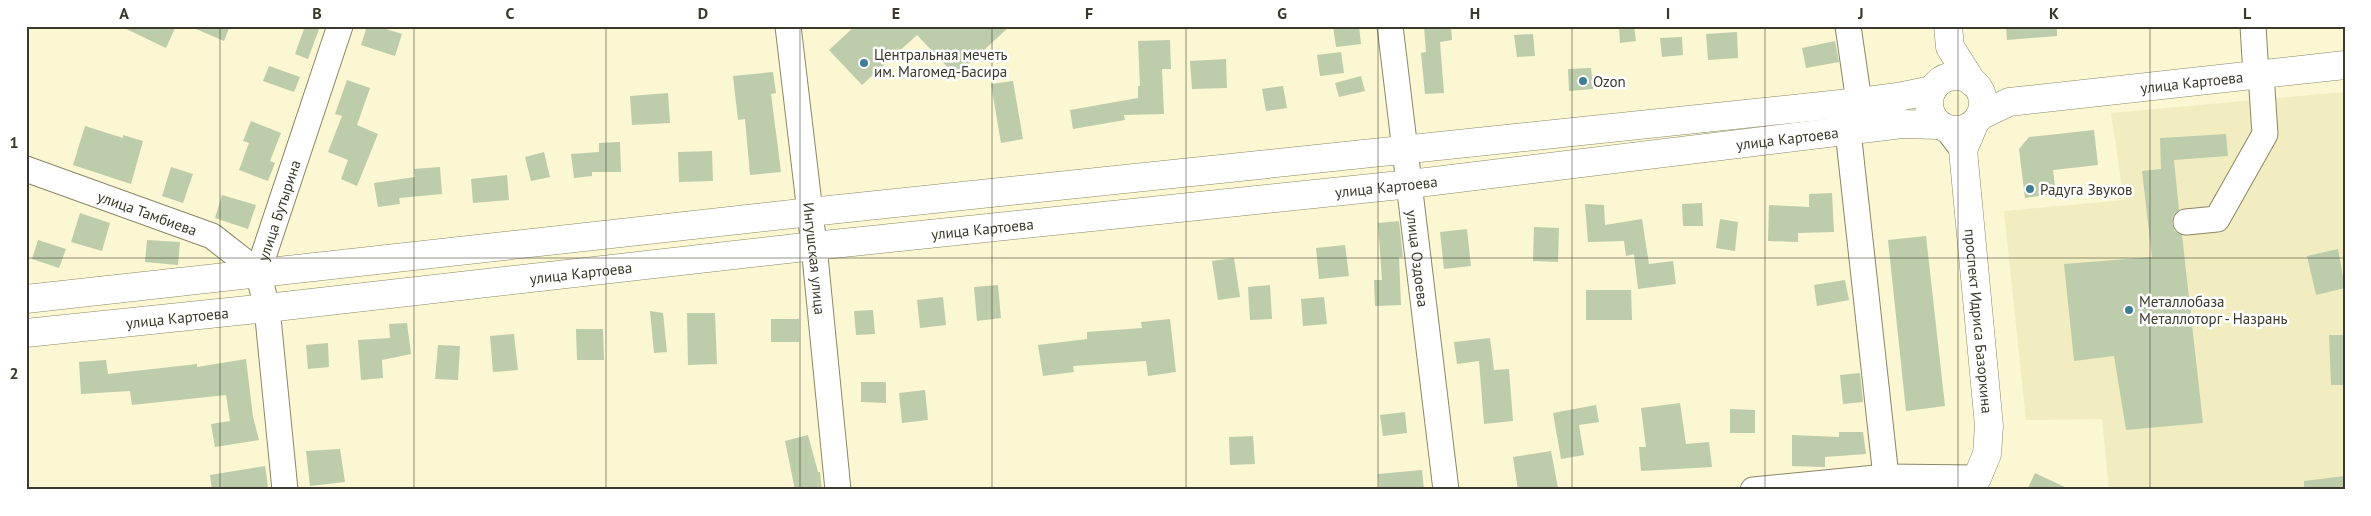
<svg xmlns="http://www.w3.org/2000/svg" width="2371" height="516" viewBox="0 0 2371 516" font-family="'PT Sans',sans-serif">
<rect width="100%" height="100%" fill="#faf7d2"/>
<path fill="#f1edc1" d="M2345,92V490H2109L2102,419L2026,420L2004,211L2124,200L2111,113Z"/>
<path fill="#bdccaa" d="M120,26H176L166,48Z
M189,26H230L224,41Z
M305,26L319,29L308,59L295,54Z
M367,26H376L402,34L395,56L361,45Z
M855,26H1010L956,76L917,35L862,85L829,50Z
M1333,26H1359L1361,44L1336,47Z
M1424,26H1451L1452,40L1440,42L1444,93L1425,94L1421,53L1426,52Z
M1619,26H1634L1636,41L1620,43Z
M2006,26H2057V36L2007,40Z
M1737,32L1738,58L1708,60L1706,34Z
M1533,34L1535,56L1517,57L1514,35Z
M1682,37L1683,55L1662,57L1660,38Z
M1170,40L1171,69H1162L1164,114L1124,115L1125,120L1073,129L1070,110L1138,98V86H1140L1138,41Z
M1835,41L1839,62L1806,68L1802,48Z
M1341,52L1344,73L1320,76L1317,55Z
M1226,59L1227,88L1192,89L1190,61Z
M269,66L300,77L294,92L263,81Z
M1591,68L1593,89L1569,91L1568,69Z
M773,72L776,93L771,94L781,172L750,175L745,119L738,120L733,76Z
M1361,76L1365,91L1339,97L1335,83Z
M347,80L370,88L357,125L378,134L357,186L341,179L348,160L328,152L342,116L335,114Z
M1013,81L1023,139L1001,143L991,84Z
M1283,86L1287,108L1266,111L1262,89Z
M668,93L670,123L632,125L630,96Z
M251,121L281,133L270,161L275,163L268,181L239,170L249,143L243,141Z
M85,126L123,138V135L143,141L131,184L73,165Z
M2094,130L2098,165L2053,170L2056,194L2025,198L2019,149L2029,137Z
M2226,134L2228,156L2174,160L2179,210L2173,216L2172,224L2175,231L2182,235L2203,423L2126,430L2114,356L2074,361L2064,264L2152,257L2142,171L2161,169L2160,138Z
M620,142L621,172H592V176L574,178L571,154L599,152V143Z
M712,151L713,181L679,182L678,152Z
M544,152L550,177L531,181L525,157Z
M171,167L193,174L183,203L162,196Z
M440,167L442,194L399,198L400,204L378,207L374,183L415,177L414,169Z
M507,175L509,200L473,203L471,179Z
M1832,193L1834,232L1798,233V242L1768,241L1769,205L1809,207V194Z
M222,195L256,205L248,229L215,218Z
M1702,203L1703,226H1683L1682,204Z
M1585,204L1604,205L1605,225L1642,219L1649,264L1673,261L1676,284L1638,289L1634,254L1626,256L1624,241L1588,242Z
M80,213L110,223L102,251L71,242Z
M1720,219L1738,222L1735,251L1716,248Z
M1399,221L1403,257H1399L1401,305L1375,306L1374,280H1382L1378,223Z
M1534,227L1559,228L1558,262L1533,261Z
M1467,229L1471,266L1444,269L1440,232Z
M1926,236L1945,406L1906,411L1888,240Z
M38,240L66,249L59,268L32,259Z
M147,240L180,242L178,265L145,262Z
M1345,245L1349,276L1319,279L1316,248Z
M2338,249L2345,288L2316,295L2307,256Z
M1234,258L1240,297L1218,300L1212,261Z
M1845,280L1849,300L1817,306L1814,285Z
M998,285L1001,318L977,321L974,287Z
M1270,285L1272,319L1250,320L1248,287Z
M1586,290H1631L1632,320H1586Z
M943,297L946,325L920,328L917,300Z
M1324,297L1327,324L1303,326L1301,299Z
M873,310L875,334L856,335L854,311Z
M650,311L663,313L667,352L654,353Z
M687,313H715L717,364L688,365Z
M771,319H799V342H771Z
M1170,319L1176,372L1148,376L1146,361L1073,366L1074,372L1043,376L1038,345L1087,339V332L1142,328L1141,322Z
M407,323L411,354L382,360L383,378L361,380L358,340L390,338L389,324Z
M576,329H603L604,360H577Z
M514,334L518,370L493,372L490,336Z
M2329,335H2345V385H2331Z
M1490,338L1494,370L1509,369L1513,421L1484,424L1479,361L1457,364L1454,342Z
M328,343L329,367L308,369L306,345Z
M438,345L460,346L458,380L435,379Z
M246,359L253,417L259,440L215,447L211,424L230,421L226,395L132,405L130,391L81,394L79,362L106,360L108,374L197,364V367Z
M1860,373L1863,402L1843,404L1840,375Z
M861,382H886V403L861,402Z
M925,390L928,420L902,423L899,393Z
M1680,403L1686,444L1709,442L1712,467L1641,471L1639,447H1646L1641,408Z
M1596,405L1599,422L1579,425L1584,455L1561,459L1553,413Z
M1730,409L1755,410V433H1730Z
M1405,412L1407,433L1383,436L1380,415Z
M1839,432H1863L1866,454L1825,457V467L1792,466V435L1839,437Z
M808,435L818,472H820L822,490H795L785,441Z
M1253,436L1255,464L1230,465L1229,437Z
M340,449L345,482L310,486L306,451Z
M1551,451L1558,488L1518,490L1513,457Z
M265,466L268,487L255,490H212L210,475Z
M1422,470L1424,490H1379L1378,474Z
M2035,473L2071,490H2027Z
M2345,476V490H2304V481Z"/>
<g fill="none" stroke-linecap="round" stroke-linejoin="round">
<defs>
<g id="minor">
<path id="s1" d="M788,26L814,246L838,490"/>
<path id="s2" d="M1390,26L1446,490"/>
<path d="M1848,26L1859,102"/>
<path d="M2253,26L2256,75"/>
<path d="M1947,129L1963,150"/>
<path d="M1848,131L1886,477L1883,490"/>
<path id="s3" d="M26,169L212,236L258,272"/>
<path d="M2186,222L2217,219L2265,134L2261,74"/>
<path id="s4" d="M285,490L267,308L258,272L340,26"/>
<path d="M1753,490L1886,477L1977,478L1972,490"/>
</g>
<g id="major">
<path d="M1948,26L1950,47L1972,82"/>
<circle cx="1956" cy="103" r="27"/>
<path id="s5" d="M1980,116L2009,102L2345,65"/>
<path id="s6" d="M1974,124L1963,150L1989,426L1987,454L1977,478"/>
<path d="M26,299L810,212L1859,102L1898,97L1932,90"/>
<path id="s7" d="M26,333L267,308L814,246L1410,184L1902,124L1939,125"/>
</g>
</defs>
<use href="#minor" stroke="#8b8766" stroke-width="27"/>
<use href="#major" stroke="#8b8766" stroke-width="29"/>
<use href="#minor" stroke="#fff" stroke-width="25"/>
<use href="#major" stroke="#fff" stroke-width="28"/>
</g>
<path fill="none" stroke="#3b392b" stroke-width="1" stroke-opacity="0.55" d="M220,26V490M414,26V490M606,26V490M800,26V490M992,26V490M1186,26V490M1378,26V490M1572,26V490M1765,26V490M1958,26V490M2150,26V490M26,258H2345"/>
<g fill="#407d94" stroke="#fff" stroke-width="2">
<circle cx="864" cy="63" r="5"/>
<circle cx="1583" cy="81" r="5"/>
<circle cx="2030" cy="189" r="5"/>
<circle cx="2129" cy="310" r="5"/>
</g>
<g text-anchor="middle" dominant-baseline="central" stroke-width="5" stroke-linejoin="round" paint-order="stroke">
<g font-size="15" fill="#3b392b" stroke="#fff" text-anchor="start">
<text x="874" y="54">Центральная мечеть<tspan x="874" dy="17">им. Магомед-Басира</tspan></text>
<text x="1593" y="81">Ozon</text>
<text x="2040" y="189">Радуга Звуков</text>
<text x="2139" y="301">Металлобаза<tspan x="2139" dy="17">Металлоторг - Назрань</tspan></text>
</g>
<g font-size="15" fill="#3b392b" stroke="#fff">
<text stroke="none"><textPath href="#s5" startOffset="216">улица Картоева</textPath></text>
<text stroke="none"><textPath href="#s7" startOffset="1772">улица Картоева</textPath></text>
<text stroke="none"><textPath href="#s7" startOffset="1368">улица Картоева</textPath></text>
<text stroke="none"><textPath href="#s4" startOffset="285">улица Бутырина</textPath></text>
<text stroke="none"><textPath href="#s3" startOffset="129">улица Тамбиева</textPath></text>
<text stroke="none"><textPath href="#s7" startOffset="962">улица Картоева</textPath></text>
<text stroke="none"><textPath href="#s1" startOffset="234">Ингушская улица</textPath></text>
<text stroke="none"><textPath href="#s2" startOffset="234">улица Оздоева</textPath></text>
<text stroke="none"><textPath href="#s7" startOffset="558">улица Картоева</textPath></text>
<text stroke="none"><textPath href="#s7" startOffset="152">улица Картоева</textPath></text>
<text stroke="none"><textPath href="#s6" startOffset="200">проспект Идриса Базоркина</textPath></text>
</g>
</g>
<rect width="2371" height="516" fill="none" stroke="#ffffff" stroke-width="55"/>
<rect x="28" y="28" width="2316" height="460" fill="none" stroke="#3b392b" stroke-width="2"/>
<g font-size="16" text-anchor="middle" font-weight="bold" fill="#3b392b">
<text x="124" y="19">A</text>
<text x="317" y="19">B</text>
<text x="510" y="19">C</text>
<text x="703" y="19">D</text>
<text x="896" y="19">E</text>
<text x="1089" y="19">F</text>
<text x="1282" y="19">G</text>
<text x="1475" y="19">H</text>
<text x="1668" y="19">I</text>
<text x="1861" y="19">J</text>
<text x="2054" y="19">K</text>
<text x="2247" y="19">L</text>
<text x="14" y="148">1</text>
<text x="14" y="379">2</text>
</g>
</svg>
